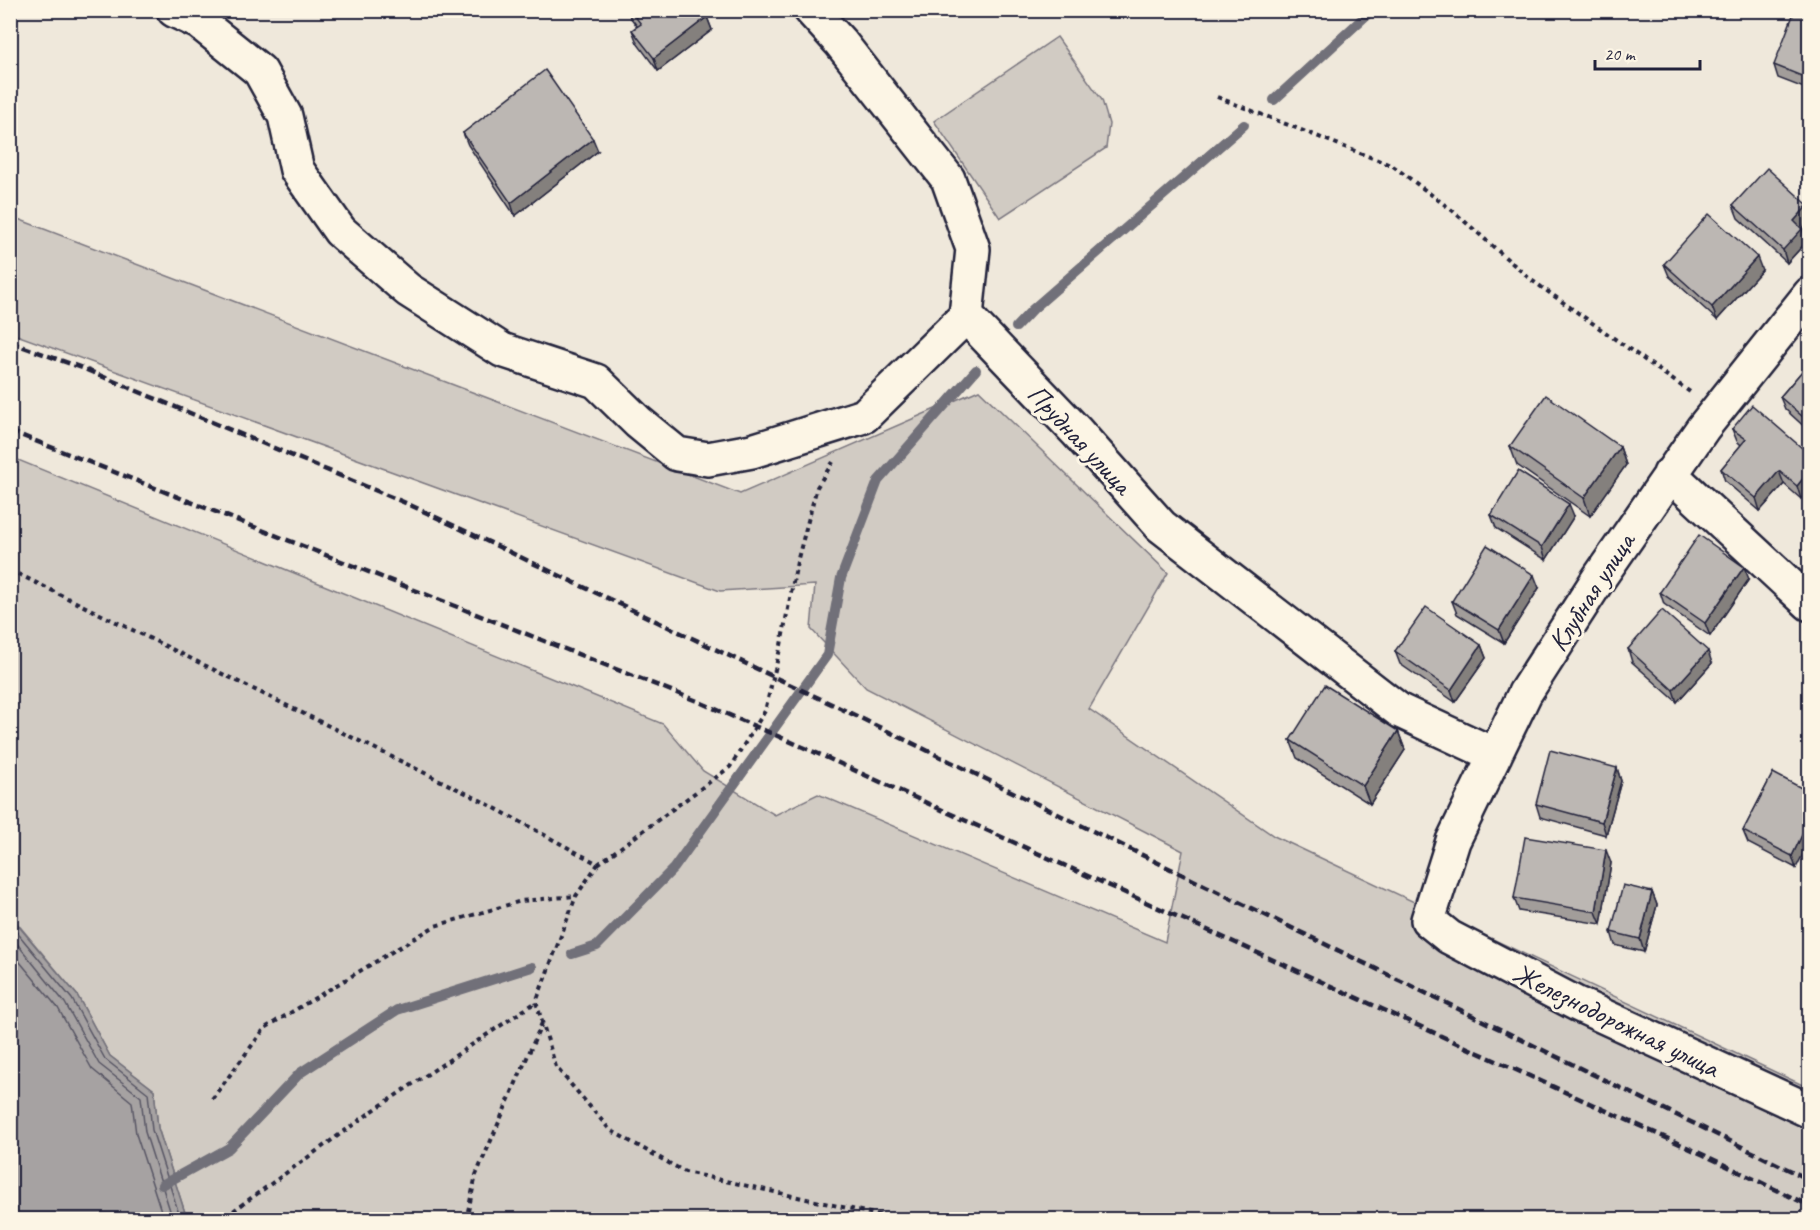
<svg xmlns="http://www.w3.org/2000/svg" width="1820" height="1230" viewBox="0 0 1820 1230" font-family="Caveat,sans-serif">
<rect width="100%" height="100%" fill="#efe8db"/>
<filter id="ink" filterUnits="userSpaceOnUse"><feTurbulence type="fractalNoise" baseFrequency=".0167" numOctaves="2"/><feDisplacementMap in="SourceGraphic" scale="12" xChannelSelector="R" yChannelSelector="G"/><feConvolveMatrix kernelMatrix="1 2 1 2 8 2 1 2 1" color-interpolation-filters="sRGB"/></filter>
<g filter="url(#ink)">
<path fill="#d1cbc3" stroke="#7a767f" stroke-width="1.5" d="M1057,37L1102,100L1109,124L1106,148L1000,218L934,121Z
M10,216L740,494L979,390L1168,573L1089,709L1274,836L1809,1088V1219H187L158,1128L154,1090L110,1056L77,995L11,916V457L663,724L703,771L775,815L818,794L1165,942L1183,851L866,688L811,629L815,585L720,591L11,333Z"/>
<path fill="#a6a2a2" stroke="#716f79" stroke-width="1.5" d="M10,916L77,995L110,1056L154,1090L158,1128L187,1219H11Z"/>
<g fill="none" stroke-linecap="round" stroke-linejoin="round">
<path stroke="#575564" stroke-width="1.5" d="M10,924L72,999L105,1059L148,1093L152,1130L181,1220
M10,935L65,1003L99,1064L141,1097L145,1132L173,1220
M10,950L58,1008L92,1069L132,1102L136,1134L164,1220"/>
<path stroke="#716f79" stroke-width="10" d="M1274,100L1372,10
M1016,327L1033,309L1244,125
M572,954L597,946L674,868L827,655L841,578L878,481L976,370
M162,1185L229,1148L300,1073L397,1010L532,967"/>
<defs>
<path id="minor" d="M174,10L199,22L260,71L285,116L297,170L340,231L408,290L502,350L596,381L638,422L677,454L708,459L752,451L864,416L966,316
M811,10L841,43L948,179L973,249L966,316L1077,432L1161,526L1400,711L1495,755
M1810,294L1703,428L1599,578L1525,693L1453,841L1428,920L1449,937L1577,1004L1810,1111
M1670,474L1810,604"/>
</defs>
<use href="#minor" stroke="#22223b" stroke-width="38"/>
<path stroke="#22223b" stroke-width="4" stroke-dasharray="4.5 4.5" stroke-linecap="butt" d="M1328,10V11
M1217,97L1393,166L1453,211L1530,279L1690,392
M10,570L480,800L598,864L576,896L536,1002L556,1067L610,1130L685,1172L901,1220
M598,864L730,767L765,711L781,645L797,562L817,487L833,462
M212,1099L265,1028L435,926L521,901L576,896
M226,1216L371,1112L536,1002
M466,1220L476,1175L542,1023"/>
<use href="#minor" stroke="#fcf5e5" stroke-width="33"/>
<path stroke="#22223b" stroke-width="4.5" stroke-dasharray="9 4.5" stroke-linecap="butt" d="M10,342L82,368L408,504L842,709L1810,1180
M10,431L697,701L812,751L1704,1155L1810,1206"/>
</g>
<path fill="#a29d9a" stroke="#22223b" stroke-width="1.5" d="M628,10H702L707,17L712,30L658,71L637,43L632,30L637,26L630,17Z
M1809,10V90L1778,78L1774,65Z
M463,133L598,151L515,216L468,145Z
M1733,205L1809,209V221L1802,229L1807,241L1787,263L1738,218Z
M1664,264L1762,270L1717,320L1669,276Z
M1809,363V431L1785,409L1780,397Z
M1732,429L1809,454V489L1801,499L1784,484L1760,511L1725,481L1721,469L1741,445L1737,441Z
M1510,446L1620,447L1626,465L1590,516L1517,465Z
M1491,515L1574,516L1546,560L1496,528Z
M1749,579L1710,636L1664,604L1660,592Z
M1539,588L1504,643L1457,614L1452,601Z
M1481,645L1486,658L1455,702L1400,664L1395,651Z
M1628,649L1712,663L1677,702L1632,662Z
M1398,731L1405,750L1370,804L1297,758L1290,740Z
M1617,768L1621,781L1606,835L1540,817L1536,804Z
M1773,773L1796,868L1748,843L1743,831Z
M1611,863L1601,924L1519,911L1514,898Z
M1652,892L1657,905L1644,952L1615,945L1611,932Z"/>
<path fill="#84807d" stroke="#22223b" stroke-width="1.5" d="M707,17L712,30L658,71L654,58Z
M593,139L598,151L515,216L511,203Z
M1808,205L1809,209V221L1802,229L1807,241L1787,263L1783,250L1794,221Z
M1757,257L1762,270L1717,320L1712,307Z
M1620,447L1626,465L1590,516L1584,498Z
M1779,471L1784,484L1760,511L1756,498Z
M1809,471V489L1801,499L1797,486Z
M1569,504L1574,516L1546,560L1542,547Z
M1744,567L1749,579L1710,636L1705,623Z
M1534,575L1539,588L1504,643L1499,630Z
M1481,645L1486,658L1455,702L1451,690Z
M1708,651L1712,663L1677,702L1673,690Z
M1398,731L1405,750L1370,804L1363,786Z
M1617,768L1621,781L1606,835L1602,822Z
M1809,820V842L1796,868L1792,856Z
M1606,850L1611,863L1601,924L1596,912Z
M1652,892L1657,905L1644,952L1640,939Z"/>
<path fill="#bcb7b3" stroke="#22223b" stroke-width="1.5" d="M630,10H702L707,17L654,58L632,30L641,24Z
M1795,10H1809V79L1774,65Z
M545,70L593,139L511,203L463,133Z
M1767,168L1808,205L1794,221L1802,229L1783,250L1733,205Z
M1709,214L1757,257L1712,307L1664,264Z
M1809,363V422L1780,397Z
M1546,395L1620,447L1584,498L1510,446Z
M1752,405L1809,454V471L1797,486L1779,471L1756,498L1721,469L1746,439L1732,429Z
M1518,471L1569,504L1542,547L1491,515Z
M1699,535L1744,567L1705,623L1660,592Z
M1487,545L1534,575L1499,630L1452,601Z
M1426,607L1481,645L1451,690L1395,651Z
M1662,610L1708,651L1673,690L1628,649Z
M1325,685L1398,731L1363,786L1290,740Z
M1550,750L1617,768L1602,822L1536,804Z
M1773,773L1809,792V820L1792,856L1743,831Z
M1525,837L1606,850L1596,912L1514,898Z
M1623,885L1652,892L1640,939L1611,932Z"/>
</g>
<g text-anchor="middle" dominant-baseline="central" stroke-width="6" stroke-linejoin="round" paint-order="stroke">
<g font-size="28" fill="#22223b" stroke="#fcf5e5">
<text transform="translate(1080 439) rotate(47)">Прудная улица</text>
<text transform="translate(1591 592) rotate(-57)">Клубная улица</text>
<text transform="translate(1616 1020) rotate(26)">Железнодорожная улица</text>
</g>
</g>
<rect width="1820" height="1230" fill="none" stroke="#fcf5e5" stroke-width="36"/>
<rect x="18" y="18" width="1784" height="1194" fill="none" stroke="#22223b" stroke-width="2" filter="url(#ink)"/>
<path d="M1595 60v9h105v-9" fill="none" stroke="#22223b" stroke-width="3"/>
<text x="1604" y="60" font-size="18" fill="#22223b" stroke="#fcf5e5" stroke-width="4.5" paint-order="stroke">20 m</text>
</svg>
